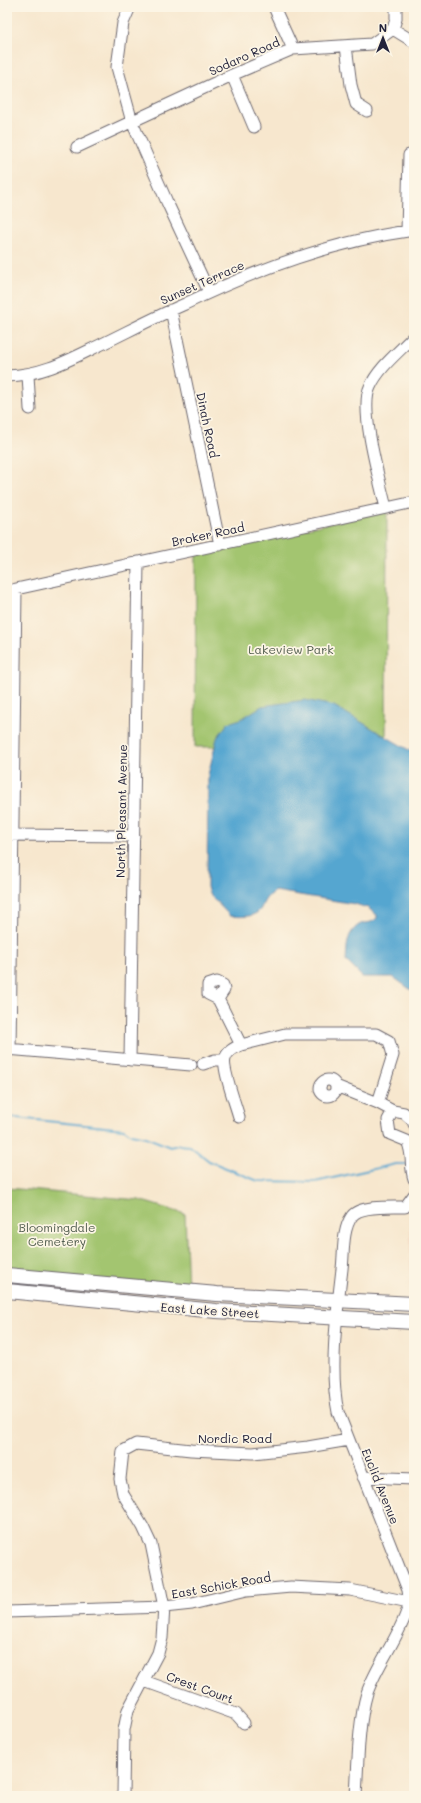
<svg xmlns="http://www.w3.org/2000/svg" width="421" height="1803" viewBox="0 0 421 1803" font-family="Mali,sans-serif">
<rect width="100%" height="100%" fill="#fcf5e5"/>
<filter id="ink" filterUnits="userSpaceOnUse"><feTurbulence type="fractalNoise" baseFrequency=".025" numOctaves="2"/><feDisplacementMap in="SourceGraphic" scale="8" xChannelSelector="R" yChannelSelector="G"/><feConvolveMatrix kernelMatrix="1 2 1 2 8 2 1 2 1" color-interpolation-filters="sRGB"/></filter>
<filter id="wash" filterUnits="userSpaceOnUse"><feTurbulence type="fractalNoise" baseFrequency=".012" numOctaves="4" result="noise"/><feDisplacementMap in="SourceGraphic" scale="16" xChannelSelector="R" yChannelSelector="G"/><feGaussianBlur stdDeviation="0.9" result="paint"/><feColorMatrix in="noise" values="0 0 0 0 0 0 0 0 0 0 0 0 0 0 0 0 0 1.4 0 .05"/><feComposite in="paint" operator="in"/></filter>
<g filter="url(#wash)">
<rect width="100%" height="100%" fill="#f7e7ce"/>
<path fill="#f2d5bd" d="M408,1170H414V1301L410,1300V1196L413,1186Z"/>
<path fill="#a3c56f" stroke="#627455" d="M387,511L386,746L195,747L196,552Z
M7,1188L139,1200L185,1214L188,1288L7,1272Z"/>
<path fill="#55a6d0" stroke="#3c6486" d="M305,700L334,706L414,753V992L393,977H362L346,961C347,948 346,933 359,925C366,921 370,925 377,918V915L368,908L355,904L275,891C268,895 265,899 262,906C258,918 241,917 230,916L209,894L207,887L208,775L217,738L228,723L241,719L262,706Z"/>
<g fill="none" stroke-linecap="round" stroke-linejoin="round">
<path stroke="#55a6d0" stroke-width="2" d="M7,1117L124,1129L131,1134L146,1137L170,1147L178,1145L190,1146L209,1161L258,1181L315,1182L396,1164H407"/>
</g>
</g>
<g filter="url(#ink)">
<g fill="none" stroke-linecap="round" stroke-linejoin="round">
<defs>
<path id="minor" d="M130,7L123,23L117,67L132,122L167,202L209,292
M274,7L293,49
M393,29L414,42
M393,29L396,19V7
M346,46L351,85L356,104L367,111
M232,75L254,127
M77,147L232,75L293,49L372,44L393,29
M407,231L409,155
M171,310L220,545
M28,375L30,409
M7,376C42,375 67,361 98,346C127,332 155,317 185,304C257,269 334,241 414,230
M386,508C380,482 359,409 370,387C379,367 399,352 414,336
M7,591L414,502
M7,835L134,836
M218,999L224,990L223,985L217,982L208,985V994L218,999L241,1045L285,1034H376L389,1041L393,1055L378,1103
M7,1049L191,1065
M10,1050L16,589
M130,1060L138,562
M203,1064L215,1060H224
M320 1088a8 8 0 1 1 16 0a8 8 0 1 1-16 0Z
M336,1086L378,1103L393,1111L404,1113L413,1121L414,1124
M393,1111L388,1120L390,1134L407,1141C414,1155 409,1165 414,1179
M239,1117C236,1106 222,1068 225,1059C227,1051 234,1048 241,1045
M123,1451L120,1479L123,1494L143,1527L151,1544L164,1607L162,1638L158,1653L128,1710L124,1730L123,1796
M123,1451L136,1444L191,1450L253,1453L308,1447L349,1440
M363,1477L414,1479
M7,1612L164,1607L192,1604L246,1591L291,1587L350,1590L414,1603
M144,1681L236,1714L244,1723
M356,1796C358,1765 358,1723 367,1693C377,1664 400,1636 408,1608C410,1602 409,1596 408,1590L338,1412C329,1370 337,1312 342,1269C344,1252 342,1230 352,1216C360,1205 393,1207 405,1207L414,1195"/>
<path id="major" d="M7,1275L217,1294L414,1304
M7,1291L216,1311L414,1322"/>
</defs>
<use href="#minor" stroke="#6d676e" stroke-width="13"/>
<use href="#major" stroke="#6d676e" stroke-width="16"/>
<use href="#minor" stroke="#fff" stroke-width="11"/>
<use href="#major" stroke="#fff" stroke-width="14"/>
</g>
</g>
<g text-anchor="middle" dominant-baseline="central" stroke-width="3.5" stroke-linejoin="round" paint-order="stroke">
<g font-size="12" fill="#22223b" stroke="#fcf5e5">
<text transform="translate(244 56) rotate(-24)">Sodaro Road</text>
<text transform="translate(202 282) rotate(-24)">Sunset Terrace</text>
<text transform="translate(208 425) rotate(78)">Dinah Road</text>
<text transform="translate(208 534) rotate(-12)">Broker Road</text>
<text transform="translate(121 811) rotate(-89)">North Pleasant Avenue</text>
<text transform="translate(210 1310) rotate(4)">East Lake Street</text>
<text x="235" y="1438">Nordic Road</text>
<text transform="translate(381 1486) rotate(68)">Euclid Avenue</text>
<text transform="translate(221 1585) rotate(-10)">East Schick Road</text>
<text transform="translate(200 1687) rotate(20)">Crest Court</text>
</g>
<g font-size="12" fill="#4f5b4d" stroke="#fcf5e5">
<text x="291" y="649">Lakeview Park</text>
<text x="57" y="1227">Bloomingdale<tspan x="57" dy="14">Cemetery</tspan></text>
</g>
</g>
<rect width="421" height="1803" fill="none" stroke="#fcf5e5" stroke-width="24"/>
<g transform="translate(383 38)" stroke="#fcf5e5" stroke-width="3" paint-order="stroke">
<path d="M0-3L7 15L0 10L-7 15Z" fill="#22223b"/>
<text y="-6" font-size="11" font-weight="bold" text-anchor="middle" fill="#22223b">N</text>
</g>
</svg>
